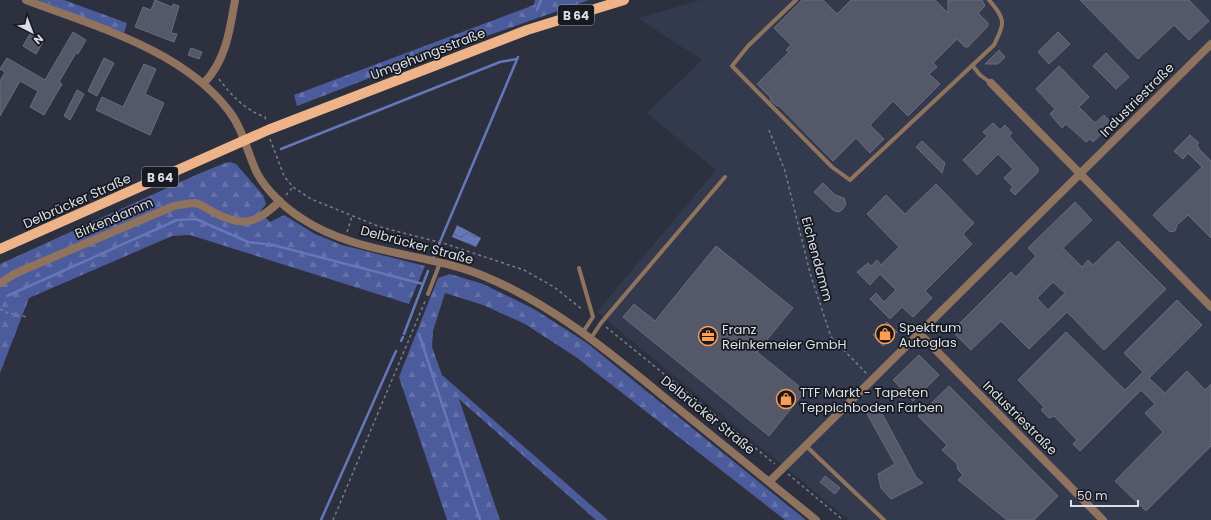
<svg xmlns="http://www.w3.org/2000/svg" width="1211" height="520" viewBox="0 0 1211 520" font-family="Poppins,sans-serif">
<defs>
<pattern id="forest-firs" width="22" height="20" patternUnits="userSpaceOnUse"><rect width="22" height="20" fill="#4c5b9c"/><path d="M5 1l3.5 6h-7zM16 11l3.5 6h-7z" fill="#6572aa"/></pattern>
<pattern id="water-waves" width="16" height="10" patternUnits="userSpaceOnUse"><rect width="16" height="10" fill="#6576b9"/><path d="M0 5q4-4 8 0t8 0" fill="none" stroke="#57628b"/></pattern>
</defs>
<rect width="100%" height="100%" fill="#2d313f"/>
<path fill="#343a4e" d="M701,0H1211V520H849L597,312L716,170L647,113L702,60L638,18Z"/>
<path fill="url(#forest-firs)" d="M38,0H64L127,23L124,33Z
M535,0H589L393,69L297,106L294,95L534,5Z
M230,162L236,164L263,195L266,204L260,212L270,222L284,215L315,234L342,245L425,266L409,304L190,235L172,236L29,298L0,373V264L198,174L225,163Z
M450,274L483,284L534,309L587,343L806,520H785L576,357L525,324L483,305L445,293L433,331L432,347L442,375L608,520H596L459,399L500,520H447L399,377L438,278Z"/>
<path fill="url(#water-waves)" d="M457,225L481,238L476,247L452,237Z"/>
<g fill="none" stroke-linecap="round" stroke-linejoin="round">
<path stroke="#6576b9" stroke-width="2.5" d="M537,10L541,0
M281,149L500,62L517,59
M434,256L518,57
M7,296L177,220L196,219L248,242L273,245L423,284
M404,334L428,271
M419,334L480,520
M401,341L403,337
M321,520L396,351"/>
</g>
<path fill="#545868" stroke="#686d7d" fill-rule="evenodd" d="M155,0L172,7L173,4L179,6L171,33L177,34L174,42L135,27L143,7L151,10Z
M802,0H823L837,14L851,0H935L948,13V0H982L985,6L978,13L988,23V26L968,47H965L957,39L933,63L937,67L929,74L940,84L908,116L893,101L870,125L884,139L870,153L856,138L833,161L778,105L777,106L770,100L771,98L757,84L789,52L786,50L791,45L774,28Z
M1080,0H1189L1209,21L1189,40L1174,25L1138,59Z
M31,32L44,40L36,54L23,46Z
M73,32L86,40L78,54L76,53L59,82L62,84L44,115L30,107L38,91L20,81L0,116V81L5,72L0,69L7,58L45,80Z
M1058,32L1070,44L1049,64L1038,52Z
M191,48L202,52L199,59L188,55Z
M999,50L1005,57L998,64H985Z
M1106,53L1129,77L1116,89L1093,66Z
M104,58L114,63L97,96L88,91Z
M144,64L156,69L145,94L164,103L150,135L96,110L102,97L123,107Z
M1059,66L1089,97L1079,107L1095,123L1104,115L1112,124L1093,142L1090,139L1086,142L1066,124L1062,128L1050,114L1055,109L1036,89Z
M77,90L84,94L70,120L64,116Z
M993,123L1000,130L1005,125L1012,133L1009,136L1038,168V172L1015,195L1010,190L1013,187L1004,178L1013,169L998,154L977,175L963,160L987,136L983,132Z
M1190,135L1199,143L1197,145L1200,150L1211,161V238L1188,215L1177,225L1175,231L1170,232L1153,215L1202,167L1188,153L1183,159L1174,151Z
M922,141L945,163L942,173L916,147Z
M823,183L835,195L844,198L846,204L842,210L838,212L833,210L814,192Z
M936,184L974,223L963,234L972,244L925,291L932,298L913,317L902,307L890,319L870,299L876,293L884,302L896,290L880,274L870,285L857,272L868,263L871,266L877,260L881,265L899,247L867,214L886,195L905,214Z
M1075,202L1092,220L1063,248L1082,267L1088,260L1093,265L1118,241L1166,289L1104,350L1067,312L1029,349L1001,321L971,350L952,331L1011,272L1016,277L1036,256L1028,248ZM1053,282L1065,293L1048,310L1037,298Z
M716,246L793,308L757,352L805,391L769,436L623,317L634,304L655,321Z
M1177,300L1202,325L1149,378L1165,393L1187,371L1205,390L1211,384V446L1146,511L1115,481L1163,432L1145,413L1155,404L1141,390L1080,451L1073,444L1077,440L1054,416L1049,418L1041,410L1044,407L1018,380L1066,332L1125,390L1143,372L1124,353Z
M887,322L897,332L883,346L873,335Z
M919,355L939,375L913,401L893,380Z
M949,386L1058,496L1034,520H1007L958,480L963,475L958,470L957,464L942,450L947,445L918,416Z
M878,406L916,477L923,483L891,499L881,488L878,474L895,464L866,412Z
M825,476L840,488L835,494L820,482Z"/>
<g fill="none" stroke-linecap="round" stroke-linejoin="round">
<path stroke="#797d88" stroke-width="1.5" stroke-dasharray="3 3" stroke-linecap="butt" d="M219,79C232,96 245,110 265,117L266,122
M769,130L785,171L810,273L831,337L867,374
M270,139L284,176L293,187L311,199L380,227L446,244L524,270L554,287L583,310
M286,195L293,187
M347,232L352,216
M0,309L8,313L27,317
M606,327L775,464
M788,474L843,520
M333,520L426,299"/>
<path stroke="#90735e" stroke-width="4" d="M796,0L748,46L732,66L832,167L850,180L994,45C1005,22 1006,20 989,0
M972,65L980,75L991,83
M579,268L593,317L583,332
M428,294L440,263
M591,338L601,323L725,177
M806,446L884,520"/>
<path stroke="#90735e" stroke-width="8" d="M26,0C94,26 183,50 229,111C243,129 247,152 257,173C266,190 285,208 301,218C356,255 427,252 486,277C553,305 609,352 664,397C715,438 766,479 816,520
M204,83C226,60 230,30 235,0
M991,83L1211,307
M0,283L16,273L174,206C180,205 189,203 195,203C201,204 209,210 215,213C244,228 257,223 280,201
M919,333L1103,520
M769,482L1211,44"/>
<path stroke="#eeb388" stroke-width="10" d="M0,249L268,130L527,30L624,0"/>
</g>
<defs>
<symbol id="shop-ring" viewBox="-11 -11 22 22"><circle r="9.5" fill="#171920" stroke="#fc9d53" stroke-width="1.5"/><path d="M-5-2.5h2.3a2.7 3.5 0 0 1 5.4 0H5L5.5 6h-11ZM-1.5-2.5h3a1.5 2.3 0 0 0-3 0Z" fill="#fc9d53"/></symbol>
<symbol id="office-ring" viewBox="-11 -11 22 22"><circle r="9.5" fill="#171920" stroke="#fc9d53" stroke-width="1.5"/><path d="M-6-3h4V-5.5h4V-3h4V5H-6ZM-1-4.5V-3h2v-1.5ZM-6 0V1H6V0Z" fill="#fc9d53"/></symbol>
</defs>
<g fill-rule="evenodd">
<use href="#shop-ring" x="874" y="323" width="22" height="22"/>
<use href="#office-ring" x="697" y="325" width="22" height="22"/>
<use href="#shop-ring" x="775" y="388" width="22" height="22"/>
</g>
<g text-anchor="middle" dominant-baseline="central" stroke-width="3.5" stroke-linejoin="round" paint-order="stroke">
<g fill="#171920" stroke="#a0a3ab" stroke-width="1">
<rect x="558" y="5" width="36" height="20" rx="3"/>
<rect x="142" y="167" width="36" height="20" rx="3"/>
</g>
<g font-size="12" font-weight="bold" fill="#dbdee7">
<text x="576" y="15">B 64</text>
<text x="160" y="177">B 64</text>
</g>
<g font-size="13" fill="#dbdee7" stroke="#171920">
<text transform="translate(428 54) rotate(-21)">Umgehungsstraße</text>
<text transform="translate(1137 100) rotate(-45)">Industriestraße</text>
<text transform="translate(77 201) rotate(-24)">Delbrücker Straße</text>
<text transform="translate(114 218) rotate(-23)">Birkendamm</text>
<text transform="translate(417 245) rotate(15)">Delbrücker Straße</text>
<text transform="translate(817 259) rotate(75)">Eichendamm</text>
<text transform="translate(708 415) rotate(39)">Delbrücker Straße</text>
<text transform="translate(1020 418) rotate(45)">Industriestraße</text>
</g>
<g font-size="13" fill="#dbdee7" stroke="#171920" text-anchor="start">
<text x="899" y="327">Spektrum<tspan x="899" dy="15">Autoglas</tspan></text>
<text x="722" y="329">Franz<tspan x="722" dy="15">Reinkemeier GmbH</tspan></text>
<text x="800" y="392">TTF Markt - Tapeten<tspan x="800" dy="15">Teppichboden Farben</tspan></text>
</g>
</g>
<g transform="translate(32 32) rotate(138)" stroke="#171920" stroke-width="3" paint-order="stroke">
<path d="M0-3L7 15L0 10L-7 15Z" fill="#dbdee7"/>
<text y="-6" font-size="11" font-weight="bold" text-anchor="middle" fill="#dbdee7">N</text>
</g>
<path d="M1071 500v6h67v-6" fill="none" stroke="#dbdee7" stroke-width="2"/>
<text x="1077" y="500" font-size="12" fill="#dbdee7" stroke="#171920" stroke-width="3" paint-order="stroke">50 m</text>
</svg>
